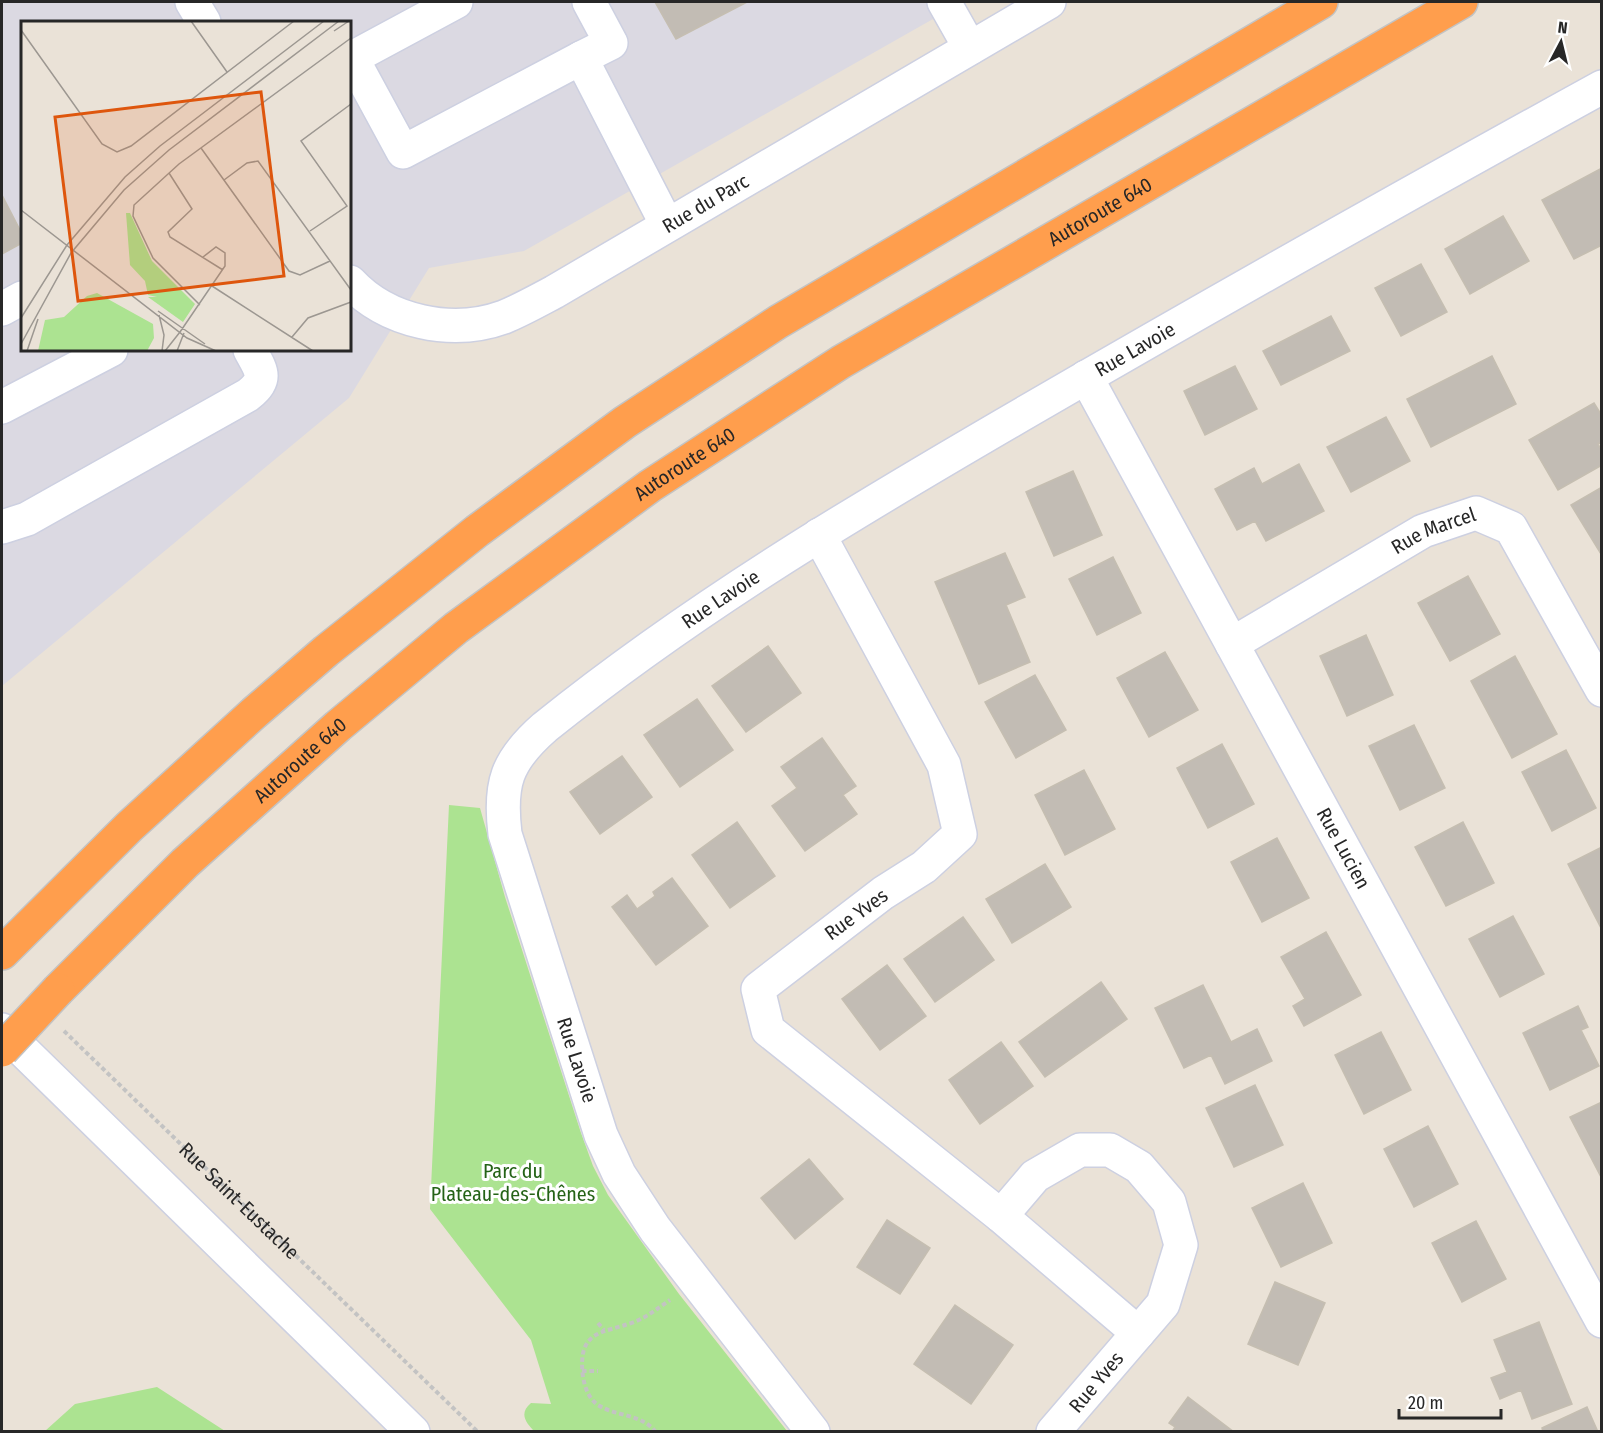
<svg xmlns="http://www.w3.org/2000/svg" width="1603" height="1433" viewBox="0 0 1603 1433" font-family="'Fira Sans Condensed',sans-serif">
<rect width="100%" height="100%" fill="#eae2d7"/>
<path fill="#dbd9e2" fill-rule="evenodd" d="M2,2H963L524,251L429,268L349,398L2,686ZM22,22H350V350H22Z"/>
<path fill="#ace391" d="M449,805L480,808L505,897L581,1133L593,1166L608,1195L679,1294L787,1431L535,1432C525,1422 519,1413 531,1403L551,1404L531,1340L430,1209Z
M157,1387L225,1431H45L75,1404Z"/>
<path fill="#c2bcb4" stroke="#c5beb1" stroke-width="1.5" d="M655,2H747L676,39Z
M1602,168V245L1574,259L1542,200Z
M2,195L22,234V243L2,254Z
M1503,216L1529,261L1470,294L1445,249Z
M1421,264L1447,312L1401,336L1375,288Z
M1331,316L1350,351L1281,385L1263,351Z
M1492,356L1516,404L1431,447L1407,399Z
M1235,366L1257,409L1205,435L1184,391Z
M1594,403L1602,416V442L1598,444L1602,451V465L1558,490L1529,440Z
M1386,417L1410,461L1351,492L1327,447Z
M1299,464L1324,511L1266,541L1255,521L1237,530L1215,489L1254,468L1262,484Z
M1073,471L1102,535L1054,556L1026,492Z
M1602,487V554H1601L1571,505Z
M1005,553L1025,597L1006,605L1030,662L979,684L935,582Z
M1113,557L1141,613L1097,635L1069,579Z
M1468,576L1500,634L1450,661L1418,603Z
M1366,635L1393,695L1347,716L1320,656Z
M768,646L801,693L746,732L712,686Z
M1165,652L1198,710L1149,737L1117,678Z
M1515,656L1557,734L1512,758L1471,681Z
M1035,675L1066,730L1016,758L985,702Z
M697,699L733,750L680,787L644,735Z
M1414,725L1445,788L1400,810L1369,746Z
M822,738L856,786L843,795L857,814L805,851L772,806L797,788L781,767Z
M1222,744L1254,804L1208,828L1177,768Z
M1566,750L1596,808L1552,831L1522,772Z
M622,756L652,797L600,834L570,792Z
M1084,770L1115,829L1065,855L1035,795Z
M737,822L775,876L730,908L692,855Z
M1463,822L1494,883L1446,906L1415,847Z
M1277,838L1309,898L1262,922L1231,862Z
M1602,847V930L1568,864Z
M1045,864L1071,907L1012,943L986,899Z
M672,878L708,926L656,965L612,907L627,895L637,909L655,896L653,892Z
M1513,916L1544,974L1500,997L1469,939Z
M963,917L994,960L935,1002L904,959Z
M1326,932L1361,995L1304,1026L1293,1006L1305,999L1281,957Z
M887,965L926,1016L880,1050L842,999Z
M1101,982L1127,1019L1045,1077L1019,1042Z
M1203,985L1231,1042L1257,1029L1272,1061L1225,1084L1211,1055L1184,1068L1155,1008Z
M1578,1006L1588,1027L1581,1030L1599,1066L1550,1090L1523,1033Z
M1381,1032L1411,1090L1364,1114L1335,1055Z
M1001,1042L1033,1086L980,1124L949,1080Z
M1255,1085L1283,1145L1234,1167L1206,1108Z
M1602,1102V1179L1570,1117Z
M1428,1126L1458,1184L1414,1207L1384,1149Z
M809,1159L843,1199L795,1239L761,1198Z
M1303,1183L1332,1243L1281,1267L1252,1208Z
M887,1220L930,1248L900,1294L857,1267Z
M1476,1221L1506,1279L1462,1302L1432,1243Z
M1275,1282L1325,1303L1298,1365L1248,1344Z
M955,1305L1013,1345L971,1404L914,1364Z
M1539,1322L1572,1404L1532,1419L1521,1390L1500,1399L1491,1378L1507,1372L1494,1340Z
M1188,1397L1234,1432H1172L1175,1427L1169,1423Z
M1587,1407L1598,1432H1543L1542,1428Z"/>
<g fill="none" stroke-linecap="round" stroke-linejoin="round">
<defs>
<g id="minor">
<path d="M192,2L204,22"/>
<path d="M944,2L970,48"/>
<path d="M352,58L456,2"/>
<path d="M581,58L611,43L589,2"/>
<path d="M350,59L352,58L403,152L581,58L667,225"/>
<path id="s2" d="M350,282C387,322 452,336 504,317C521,310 537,301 554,292L1049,2"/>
<path d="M2,309L22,298"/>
<path id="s3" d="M1086,377L1602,1321"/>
<path d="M2,407L111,350"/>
<path d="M2,527L27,519L248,395C269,379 261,370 250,350"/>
<path d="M819,535L944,765L960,834L924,867L883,893L758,989L768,1030L1001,1216L1138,1333"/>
<path id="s4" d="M1232,644L1423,531L1476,513L1511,528L1602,690"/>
<path d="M2,1030L413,1432"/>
<path d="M1001,1216L1035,1176L1080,1150H1110L1139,1167L1169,1202L1181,1245L1163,1304L1053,1432"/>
<path id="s5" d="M813,1432L655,1229L619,1174L601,1135L505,834C499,784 506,761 545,727C698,604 864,506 1033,408C1221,299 1411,192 1602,87"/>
</g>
<g id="highway">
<path d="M2,953L129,827L254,713L326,651L477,531L625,422L778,322L1321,2"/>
<path id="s6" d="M58,990L185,863L338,726L456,628L650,486L841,362L1461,2"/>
</g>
</defs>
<use href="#minor" stroke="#cdd0e1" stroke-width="36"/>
<use href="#highway" stroke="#c3c3c3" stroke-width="36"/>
<g stroke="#c3c3c3" stroke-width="4" stroke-dasharray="4.5 3" stroke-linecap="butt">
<path id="s1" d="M64,1031L478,1432"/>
<path d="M598,1323L604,1330"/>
<path d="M582,1371H598"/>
<path d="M656,1432C640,1413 617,1417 598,1405C589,1399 585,1388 583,1377C577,1329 602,1334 634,1322C647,1317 658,1308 670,1300"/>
</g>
<use href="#minor" stroke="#fff" stroke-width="33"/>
<use href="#highway" stroke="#ff9e4d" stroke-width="33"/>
<defs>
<path id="highway-bridge" d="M2,1050L58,990"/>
</defs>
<use href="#highway-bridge" stroke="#c3c3c3" stroke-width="36" stroke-linecap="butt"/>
<use href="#highway-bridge" stroke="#ff9e4d" stroke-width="33"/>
</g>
<g text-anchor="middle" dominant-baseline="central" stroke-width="6" stroke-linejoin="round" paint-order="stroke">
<g font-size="20" fill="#272727" stroke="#fff">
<text stroke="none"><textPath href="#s2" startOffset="398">Rue du Parc</textPath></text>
<text stroke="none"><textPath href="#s6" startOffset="1306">Autoroute 640</textPath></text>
<text stroke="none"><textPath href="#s5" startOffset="1504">Rue Lavoie</textPath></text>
<text stroke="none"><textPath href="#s6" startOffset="820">Autoroute 640</textPath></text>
<text stroke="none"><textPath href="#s4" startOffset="232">Rue Marcel</textPath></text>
<text stroke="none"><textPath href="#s5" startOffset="1020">Rue Lavoie</textPath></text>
<text stroke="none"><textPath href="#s6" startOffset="334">Autoroute 640</textPath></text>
<text stroke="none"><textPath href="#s3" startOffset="537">Rue Lucien</textPath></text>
<text transform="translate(856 914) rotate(-36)">Rue Yves</text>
<text transform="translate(577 1060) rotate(72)">Rue Lavoie</text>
<text stroke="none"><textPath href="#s1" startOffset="244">Rue Saint-Eustache</textPath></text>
<text transform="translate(1096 1382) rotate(-50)">Rue Yves</text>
</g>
<g font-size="20" fill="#256317" stroke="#fff">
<text x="513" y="1171">Parc du<tspan x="513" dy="23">Plateau-des-Chênes</tspan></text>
</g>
</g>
<g transform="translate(21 21)">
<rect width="330" height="330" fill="#eae2d7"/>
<path d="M105,192H109L131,240L174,283L162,301L127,276H136L127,274L124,260L109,244ZM76,272L132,303L133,317L126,330H17L24,299L43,296L66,275Z" fill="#ace391"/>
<path fill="none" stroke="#9c9791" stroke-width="1.5" d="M170,0L206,51M0,9L81,123L96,131L110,125L273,0M313,10L328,0M180,127L268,250L279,254L309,240M148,152L171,188L147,211L149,216L202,249M203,159L226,142L237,140L330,269M0,189L166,317L195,330M289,210L326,185L280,120L330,83M191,265L292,330M179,284L132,237L112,195L113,184L158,143L330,17M137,290L184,323M138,294L143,314L141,330M0,297L46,224L104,156L139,125L303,0M159,311L204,245V232L195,226L182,236M271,316L287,297L330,281M0,323L50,232L103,169L148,129L318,0M6,330L17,298M144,330L159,311M156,330L163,312"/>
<path fill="#de560d" fill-opacity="0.15" stroke="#de560d" stroke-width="3" d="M240,71L263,255L57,280L34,96Z"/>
<rect width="330" height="330" fill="none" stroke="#272727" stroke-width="3"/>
</g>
<rect width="1603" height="1433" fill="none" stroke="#272727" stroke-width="6"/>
<g transform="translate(1561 42) rotate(7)" stroke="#ffffff" stroke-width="4.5" paint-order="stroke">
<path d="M0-4.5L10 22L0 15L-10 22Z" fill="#272727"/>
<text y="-9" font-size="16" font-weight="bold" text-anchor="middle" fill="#272727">N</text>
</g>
<path d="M1399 1409v9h102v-9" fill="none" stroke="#272727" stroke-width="3"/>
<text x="1408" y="1409" font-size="18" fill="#272727" stroke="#ffffff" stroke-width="4.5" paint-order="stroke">20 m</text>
</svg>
